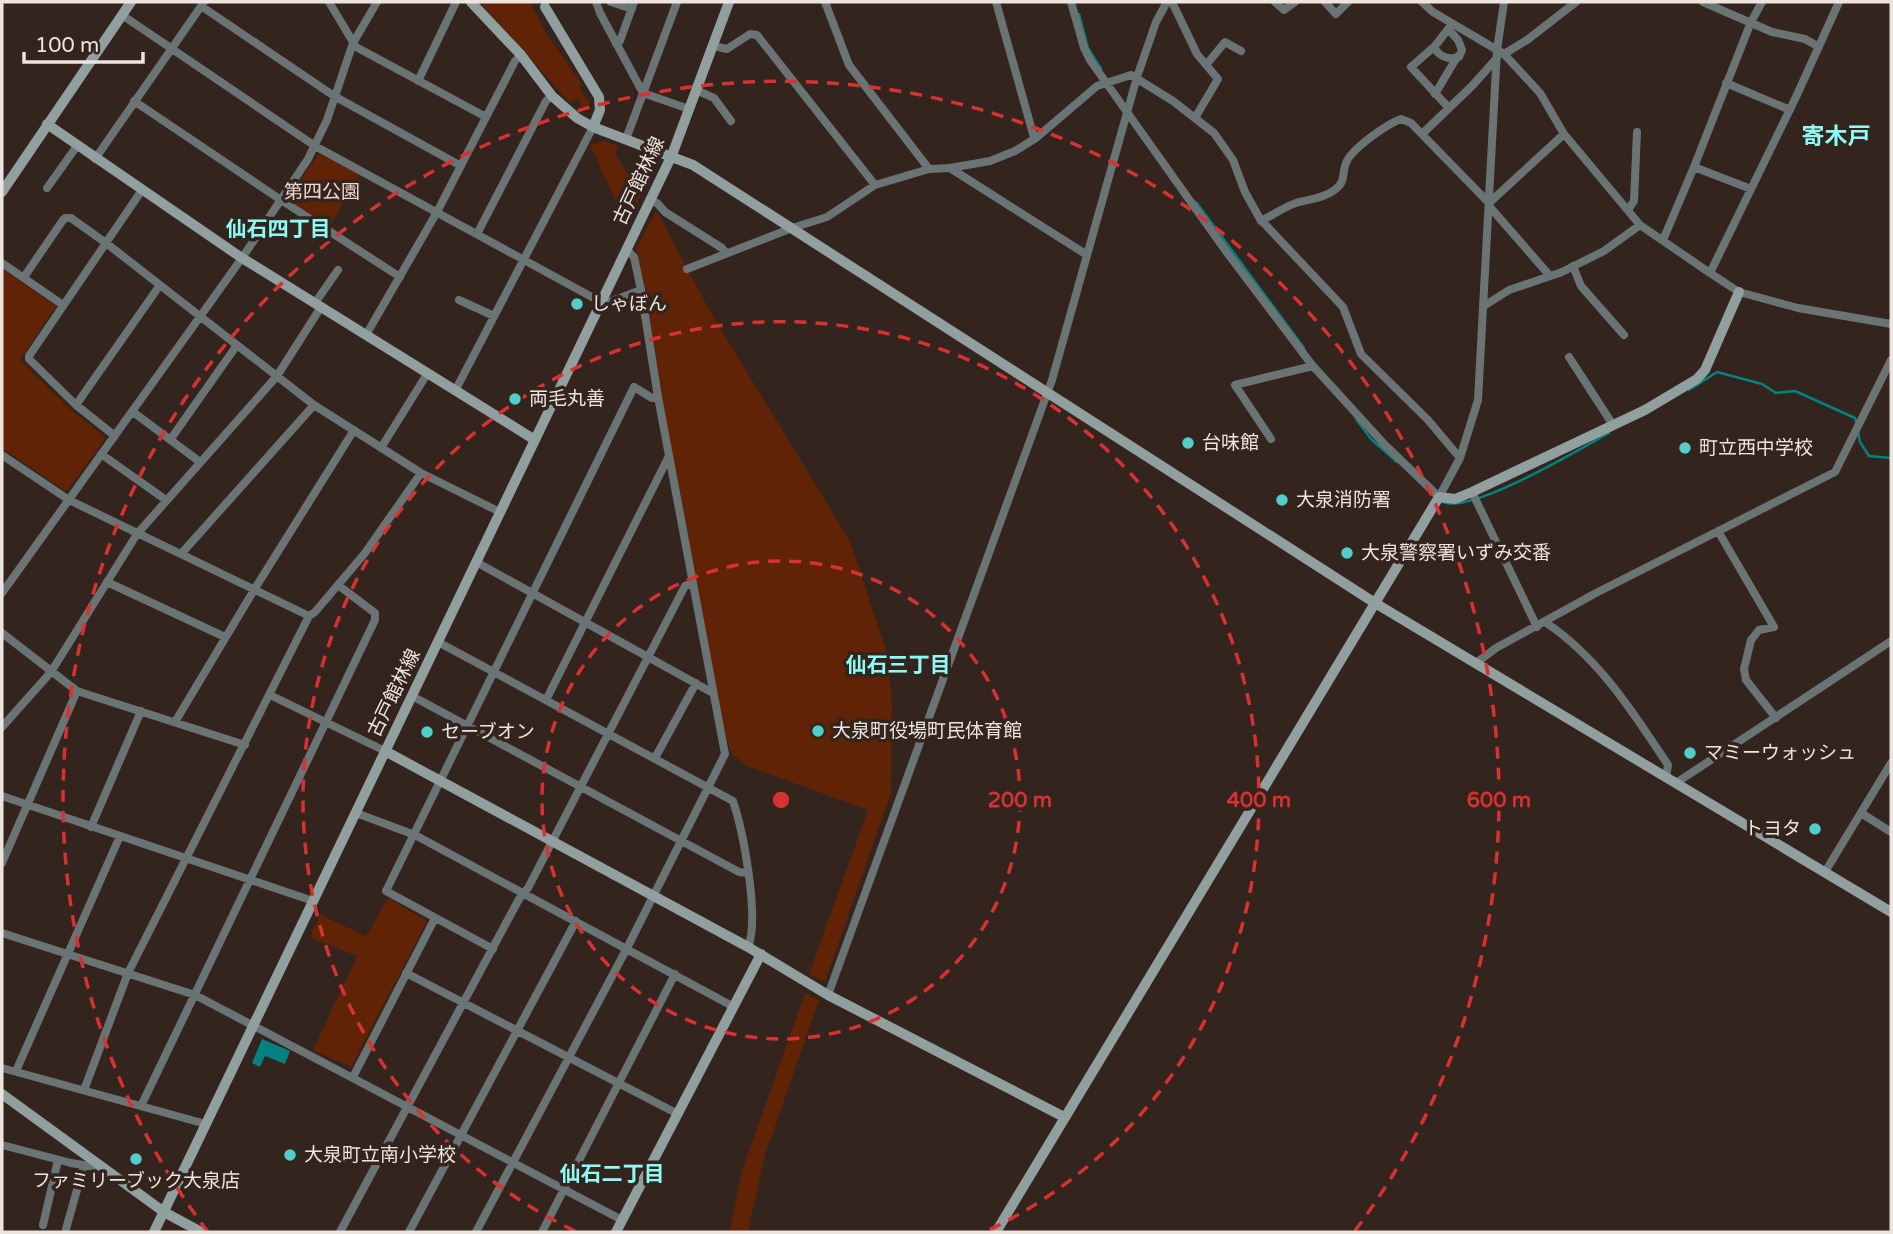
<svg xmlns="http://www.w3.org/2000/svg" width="1893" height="1234" viewBox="0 0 1893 1234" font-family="'Varela Round','Noto Sans JP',sans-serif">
<rect width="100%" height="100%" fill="#33241e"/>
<path fill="#602306" d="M480,2H530L546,33L582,84L579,87L589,103L588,109H581L580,101L577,99L569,102Z
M603,140L618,146L615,154L641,195L627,227L590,144L601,142Z
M319,153L360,174L330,226L289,200V197Z
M655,213H658L711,313L850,541L887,653L892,703L891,793L825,982L809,974L868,810L747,766L732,754L726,737L662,407L645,289L636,249Z
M2,269L56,306L20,360L72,411L104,436V440L68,490H64L2,448Z
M388,898L427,921L351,1067L313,1050L357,956L310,937L320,915L366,936Z
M805,993L819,1000L765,1155L748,1232H729L742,1171Z"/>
<path fill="#038280" d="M262,1039L290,1051L285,1064L265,1056L260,1067L252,1063Z"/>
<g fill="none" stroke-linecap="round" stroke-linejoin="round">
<path stroke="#038280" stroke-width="2.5" d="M1079,14L1088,48L1101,69
M1196,202L1304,348
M1689,390L1717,372L1762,384L1776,393L1795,391L1855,418L1856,422
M1356,419L1371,439L1397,462
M1858,432L1860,442L1869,456L1891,458
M1441,501C1466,518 1581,448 1609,433"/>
<path stroke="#6b7474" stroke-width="8" d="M329,2L356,47L486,117
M596,2L600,13L643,93L689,109
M611,2L632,9
M825,2L849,65L929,169
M996,2L1033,134L1036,138
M1071,2L1084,48L1090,60L1225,250L1312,365L1385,445L1439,497L1460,458L1478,400L1497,50L1504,2
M1172,2L1197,54L1218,79L1195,118
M1275,2L1284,10L1295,2
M1325,2L1336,14L1348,2
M1422,2L1433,12L1504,54L1540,93L1564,134L1640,225L1710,273L1739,292L1798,308L1891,324
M1703,2L1772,32L1805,39L1819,47
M201,6L334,96L461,166
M122,15L315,146L601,302H609L641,290
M616,44L620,41L634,2
M713,46L727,49L750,34L757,35L875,185
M1434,47C1439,57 1449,60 1459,57L1462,50L1458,40L1448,29
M1504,54L1527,40L1576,2
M1206,65L1225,42L1241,51
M418,81L456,2
M1726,83L1790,110
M696,90L714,98L731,121
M1435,94L1457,57
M134,101L281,200L400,277
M1449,108L1411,67L1435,46L1452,24
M1422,134L1472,86L1497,58
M626,139L677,2
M95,159L204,2
M1694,167L1751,22L1762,2
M950,168L1087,255
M47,188L77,146
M650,199L658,204L665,212L722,248L726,253
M1489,206L1550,276
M1628,210L1634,201L1637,132
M1261,221C1273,215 1284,207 1296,203C1308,199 1322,199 1333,191C1347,182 1341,175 1346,163C1351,149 1387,124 1401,119L1411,123L1489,203L1564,134
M477,234L546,101L552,96
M1663,240L1694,167L1751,189
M2,263L63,305
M1573,266L1581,286L1624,335
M687,269L792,228L827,217L875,185L929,169L950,168L990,161L1015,151L1036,138L1097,86L1131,75L1173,101L1214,133L1233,160L1245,192L1260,219L1343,307L1361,354L1428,420L1460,458
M1710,273L1796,97L1839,2
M24,277L63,220L65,218H71L106,243L314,405L421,473L500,512
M459,300L494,316
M315,303L338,270
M1484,306L1509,290L1562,272L1604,251L1640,225
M366,335L437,212L515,61L521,55
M1569,357L1613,425
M455,391L593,127
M76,405L160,285
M133,412L200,462
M115,436L76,405L29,359V356L142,190
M1271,439L1235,385L1313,366
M170,440L237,345
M381,448L427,374
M101,454L166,500
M2,455L69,500L309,616
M1472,492L1537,627
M1718,531L1774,627L1759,630L1751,640L1744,669L1746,680L1776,718
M181,554L314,405
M476,562L713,693
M107,582L225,637
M2,593L242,258L308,159L327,120L353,43L377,2
M1545,622C1598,657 1633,712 1668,765L1666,777
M2,633L77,691L245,745
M438,642L733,801C743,831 760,918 748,947
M1476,663L1496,648L1596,593L1835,472L1891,360
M270,695L385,751
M412,696L739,872L748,873
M546,700L669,456
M175,722L254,590L354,430
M2,727L51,672L137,534L277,376L321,307
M655,758L696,683
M1676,783L1891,641
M2,796L313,901
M356,813L415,835L734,1007
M1861,813L1891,832
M91,827L141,711
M2,863L77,691
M1825,872L1891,763
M2,933L195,995L622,1220
M493,949L386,891L634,387L652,398L658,397
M406,973L678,1114
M828,995L1052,380L1137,77L1156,22L1167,2
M2,1068L206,1124
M16,1071L120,836
M353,1077L435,918
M84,1090L128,973L309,616L315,612L365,553L421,473
M141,1106L375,620V613L338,585
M2,1145L71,1163L102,1168
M43,1225L58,1160
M66,1229L84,1165
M340,1232L519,899L528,888L685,586L692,583
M409,1232L576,921
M476,1232L627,948L725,754L658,397L641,290L634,257L626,249
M542,1232L675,974"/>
<path stroke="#91a09f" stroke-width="10" d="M471,2L521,55L552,96L577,118L593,127L693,165L1375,603L1891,912
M545,7L599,97L600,110L593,127
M47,124L242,258L535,440
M2,192L131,2
M385,751L748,947L828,995L1064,1117
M2,1094L164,1212L201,1232
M154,1232L672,155L729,2
M616,1232L761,954
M996,1232L1439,497L1455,499L1472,492L1645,410L1697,379L1705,370L1739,292"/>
</g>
<g fill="none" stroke="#d73131" stroke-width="3.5" stroke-dasharray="12 9">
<circle cx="781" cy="800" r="239"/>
<path d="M575 1231A478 478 0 1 1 987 1231"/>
<path d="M208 1232A718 718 0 1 1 1354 1232"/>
</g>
<g fill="#53cdca" stroke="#33241e" stroke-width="2.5">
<circle cx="577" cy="304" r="7"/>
<circle cx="515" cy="399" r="7"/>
<circle cx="1188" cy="443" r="7"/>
<circle cx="1685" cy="448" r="7"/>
<circle cx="1282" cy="500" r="7"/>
<circle cx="1347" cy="553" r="7"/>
<circle cx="818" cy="731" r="7"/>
<circle cx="427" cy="732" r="7"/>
<circle cx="1690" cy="753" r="7"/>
<circle cx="1815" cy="829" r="7"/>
<circle cx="290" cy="1155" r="7"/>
<circle cx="136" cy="1159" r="7"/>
</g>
<g text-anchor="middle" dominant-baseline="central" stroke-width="7" stroke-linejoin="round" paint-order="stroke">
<g font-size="19" fill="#ede3df" stroke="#33241e">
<text transform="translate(639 181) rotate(-65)">古戸館林線</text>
<text transform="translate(394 693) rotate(-64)">古戸館林線</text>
</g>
<g font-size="19" fill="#eed6cd" stroke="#33241e">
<text x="322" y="192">第四公園</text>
</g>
<g font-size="19" fill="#ede3df" stroke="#33241e" text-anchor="start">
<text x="591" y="304">しゃぼん</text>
<text x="529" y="399">両毛丸善</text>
<text x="1202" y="443">台味館</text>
<text x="1699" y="448">町立西中学校</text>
<text x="1296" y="500">大泉消防署</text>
<text x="1361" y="553">大泉警察署いずみ交番</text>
<text x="832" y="731">大泉町役場町民体育館</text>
<text x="441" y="732">セーブオン</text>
<text x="1704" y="753">マミーウォッシュ</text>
<text x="1801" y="829" text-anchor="end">トヨタ</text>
<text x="304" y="1155">大泉町立南小学校</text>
<text x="136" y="1181" text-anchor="middle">ファミリーブック大泉店</text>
</g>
<g font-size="21" font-weight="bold" fill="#8efaf6" stroke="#33241e">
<text x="278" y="229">仙石四丁目</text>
<text x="898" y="665">仙石三丁目</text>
<text x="612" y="1174">仙石二丁目</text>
</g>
<g font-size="23" font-weight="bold" fill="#8efaf6" stroke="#33241e">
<text x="1836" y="137">寄木戸</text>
</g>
</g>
<circle cx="781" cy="800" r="10" fill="#d73131" stroke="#33241e" stroke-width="3.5"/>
<g font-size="21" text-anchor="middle" font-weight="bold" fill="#d73131" stroke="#33241e" stroke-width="7" stroke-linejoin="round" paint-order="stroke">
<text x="1020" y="807">200 m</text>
<text x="1259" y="807">400 m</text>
<text x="1499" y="807">600 m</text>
</g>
<rect width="1893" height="1234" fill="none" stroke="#ede3df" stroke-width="7"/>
<path d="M24 52v10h119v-10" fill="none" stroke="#ede3df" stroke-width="3.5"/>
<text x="35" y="52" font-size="21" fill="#ede3df" stroke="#33241e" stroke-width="5" paint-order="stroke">100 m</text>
</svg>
